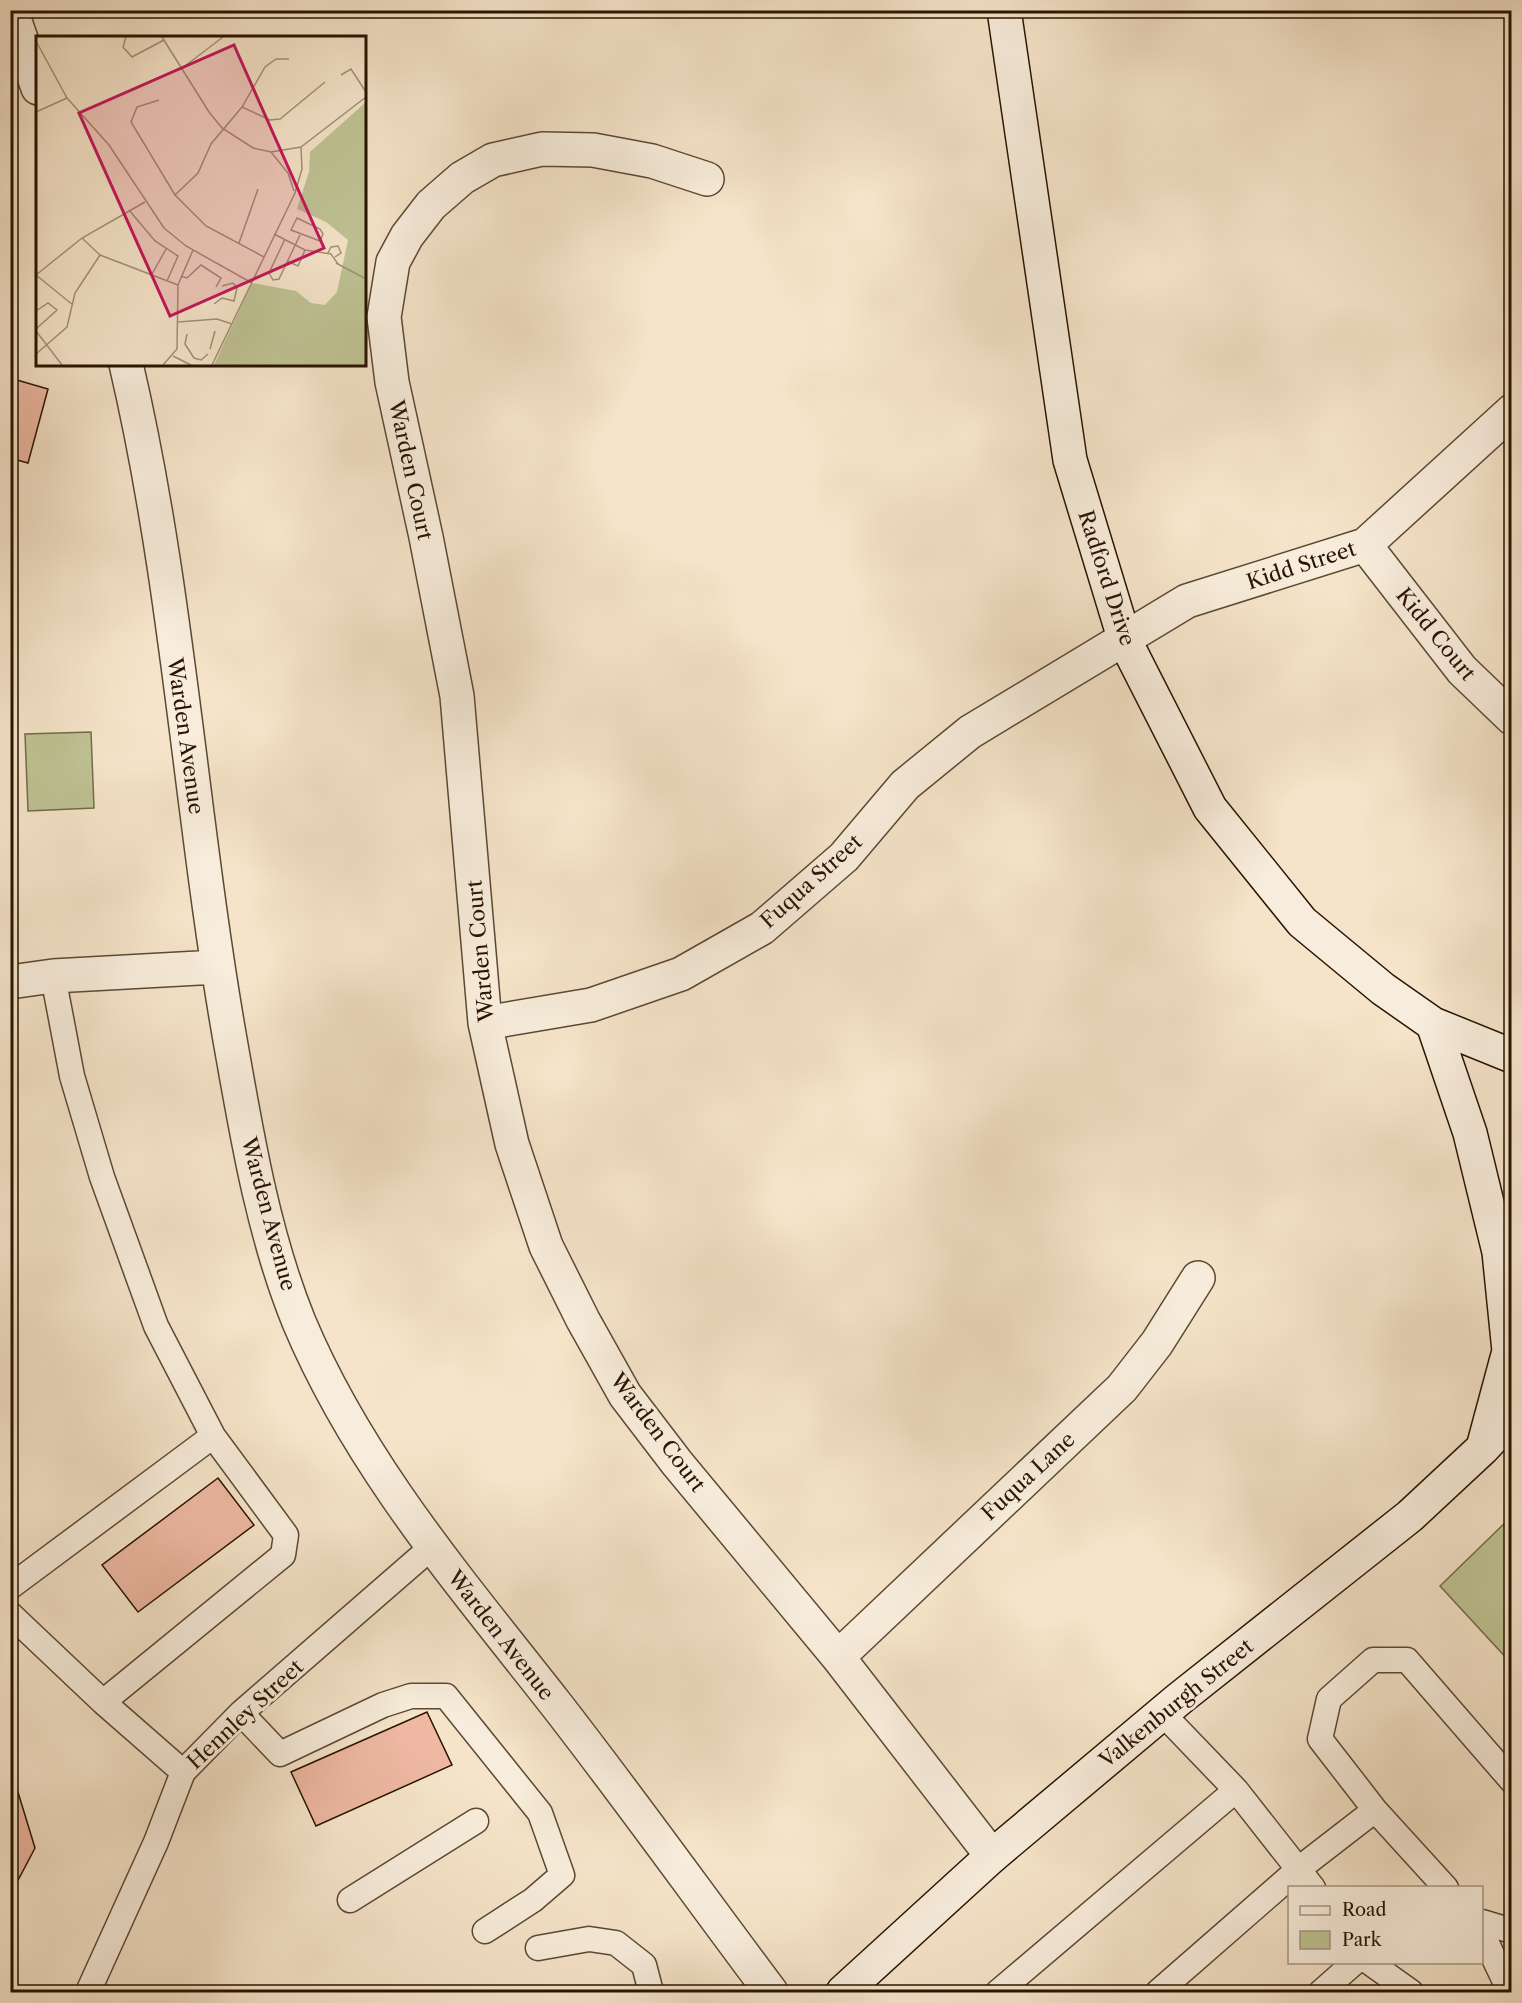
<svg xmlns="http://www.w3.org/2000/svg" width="1522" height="2003" viewBox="0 0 1522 2003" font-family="'Libre Caslon Text',serif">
<rect width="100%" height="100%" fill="#f5e4c9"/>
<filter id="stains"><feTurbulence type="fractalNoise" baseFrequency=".00333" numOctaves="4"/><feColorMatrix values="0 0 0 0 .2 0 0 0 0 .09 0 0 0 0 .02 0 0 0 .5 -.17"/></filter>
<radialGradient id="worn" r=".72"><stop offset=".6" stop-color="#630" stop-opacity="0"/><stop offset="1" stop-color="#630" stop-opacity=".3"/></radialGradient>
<path fill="#bfc394" stroke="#746c4a" stroke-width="1.5" d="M91,732L94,808L28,811L25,734Z
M1511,1517V1663L1440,1586Z"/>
<path fill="#eeb8a2" stroke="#291401" stroke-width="1.5" d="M10,378L48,389L28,463L10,458Z
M218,1478L254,1525L138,1612L102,1565Z
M427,1712L452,1765L316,1826L291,1772Z
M10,1766L35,1848L16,1884L10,1885Z"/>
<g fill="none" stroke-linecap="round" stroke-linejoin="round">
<defs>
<path id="lane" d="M53,976L72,1076L102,1177L156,1326L213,1436L286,1535L283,1555L103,1702
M10,1587L213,1436
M10,1614L103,1702L183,1772
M241,1713L280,1754L383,1705L411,1696H446L540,1813L562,1875L533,1900L485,1931
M1162,1713L1236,1790L1313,1888
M1446,1888L1375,1810L1320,1739L1329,1699L1373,1660H1407L1512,1781
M350,1900L476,1821
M1482,1922L1512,1931
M1482,1933L1510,1992
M538,1948L589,1939L616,1943L644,1965L651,1992
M1369,1962L1411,1992
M88,1992L156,1842L183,1772L241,1713L433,1546
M998,1992L1236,1790
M1158,1992L1300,1868L1375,1810
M1321,1992L1355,1962"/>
<path id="street" d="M11,10L38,88
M707,179L652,161L593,150L542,149L493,160L462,178L431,205L407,236L393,262L384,317L392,382L426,537L457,696L485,1023L512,1144L546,1246L583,1320L625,1395L677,1463L838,1657L992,1856
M126,364C179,590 191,823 232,1051C248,1142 264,1236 299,1322C359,1465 461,1583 555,1703C629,1798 699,1896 771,1992
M1365,545L1462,670L1512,718
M10,982L53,976L217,967
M485,1023L591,1005L681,974L762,928L844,857L905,785L970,732L1187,601L1365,545L1512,411
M838,1657L1122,1388L1157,1343L1198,1278"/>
<path id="secondary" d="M1004,10L1070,460L1125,641L1210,808L1302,922L1383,989L1433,1024L1512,1056
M1433,1024L1470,1133L1499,1252L1509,1351L1484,1444
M843,1992L992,1856L1179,1699L1410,1516L1483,1448L1512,1417"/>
</defs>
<use href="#lane" stroke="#5c4833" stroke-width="27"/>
<use href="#street" stroke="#5c4833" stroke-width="36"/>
<use href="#secondary" stroke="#291401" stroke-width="36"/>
<use href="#lane" stroke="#f8eddc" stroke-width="24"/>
<use href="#street" stroke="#f8eddc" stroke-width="33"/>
<use href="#secondary" stroke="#f8eddc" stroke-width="33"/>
</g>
<g text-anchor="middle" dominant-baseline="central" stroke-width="6" stroke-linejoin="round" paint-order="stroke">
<g font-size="21" fill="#291401" stroke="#f8eddc">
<text transform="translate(411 470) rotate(78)">Warden Court</text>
<text transform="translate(1301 565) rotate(-18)">Kidd Street</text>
<text transform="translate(1107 578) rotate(72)">Radford Drive</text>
<text transform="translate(1436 634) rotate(51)">Kidd Court</text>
<text transform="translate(186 736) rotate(82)">Warden Avenue</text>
<text transform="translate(811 881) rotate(-42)">Fuqua Street</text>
<text transform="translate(480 951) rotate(-95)">Warden Court</text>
<text transform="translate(269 1214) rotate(75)">Warden Avenue</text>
<text transform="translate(658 1432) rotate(53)">Warden Court</text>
<text transform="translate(1028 1476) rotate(-43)">Fuqua Lane</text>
<text transform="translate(501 1635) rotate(52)">Warden Avenue</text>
<text transform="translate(1176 1703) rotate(-39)">Valkenburgh Street</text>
<text transform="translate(245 1714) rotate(-43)">Hennley Street</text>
</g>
</g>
<g transform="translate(36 36)">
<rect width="330" height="330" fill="#f5e4c9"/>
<path d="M330,66V329H178L216,247L260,255L275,267L289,269L301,256L312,204L290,186L261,173L273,136L274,116Z" fill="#bfc394"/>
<path fill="none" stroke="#a39179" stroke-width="1.5" d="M90,1L87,11L96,21L128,4M126,1L173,76L186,92L217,112L235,116L265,111L330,61M0,5L31,62L73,109L128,192L150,210L216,247M145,33L187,1M305,39L315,33L330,56M123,64L101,71L95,86L139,159L170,190L228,221M206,71L234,84L244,83L289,46M0,76L31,62M235,116L252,137L258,155M139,159L162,137L175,108L206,71L229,31L240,23H253M93,174L119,205L142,220L131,245M261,182L284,193L287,198L284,205L255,194ZM238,198L269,214L295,218L302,228M249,203L233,237L237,244L243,243L264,199M203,207L222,153M292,217L295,211L302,210L305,217L299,221M64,219L142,249M251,225L262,230L269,214M300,227L330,243M0,239L46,202L109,166M0,239L37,269M115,240L130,213M145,240L151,242L165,229L185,242L180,251M178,268L186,262L198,265L201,252L197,247L186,250M0,275L12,267L21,274L0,293M142,286L181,283L196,288M0,295L26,329M151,298L149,308L158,322L165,324L172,318M174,313L179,295M0,318L31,291L39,257L64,219L46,202M137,320L155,329M127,329L141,313L142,249L157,214M176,329L259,157L266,133L265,111"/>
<path fill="#c2185b" fill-opacity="0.15" stroke="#c2185b" stroke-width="3" d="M198,9L288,212L134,280L43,77Z"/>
<rect width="330" height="330" fill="none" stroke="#291401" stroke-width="3"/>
</g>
<rect width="1522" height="2003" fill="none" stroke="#f5e4c9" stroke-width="36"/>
<rect x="12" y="12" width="1498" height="1979" fill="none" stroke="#291401" stroke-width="3"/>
<rect x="18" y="18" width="1486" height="1967" fill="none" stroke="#291401" stroke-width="1.5"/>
<rect x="1288" y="1886" width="195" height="78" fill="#f8eddc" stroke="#a59684" stroke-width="1.5"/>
<rect x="1300" y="1906" width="30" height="9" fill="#f8eddc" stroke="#a59684" stroke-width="1.5"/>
<text x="1342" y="1916" font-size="18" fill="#291401">Road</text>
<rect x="1300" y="1931" width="30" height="18" fill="#bfc394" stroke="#a59684" stroke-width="1.5"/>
<text x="1342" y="1946" font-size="18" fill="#291401">Park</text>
<rect width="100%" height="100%" filter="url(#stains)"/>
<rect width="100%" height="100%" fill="url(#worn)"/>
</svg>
